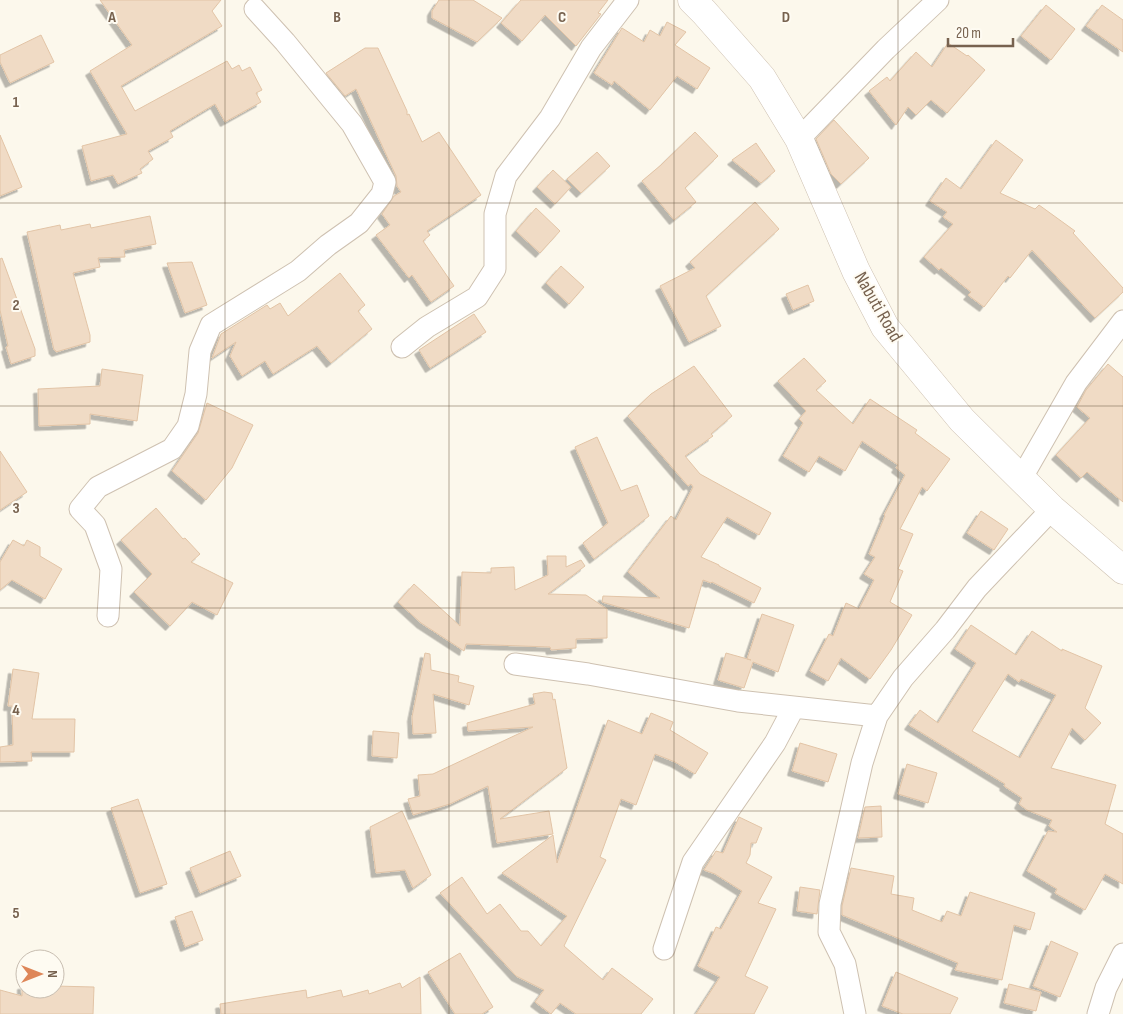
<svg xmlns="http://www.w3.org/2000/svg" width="1123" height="1014" viewBox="0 0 1123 1014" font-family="'Sofia Sans Condensed',sans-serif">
<defs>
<filter id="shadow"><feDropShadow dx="-4.5" dy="4.5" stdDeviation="0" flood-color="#0004"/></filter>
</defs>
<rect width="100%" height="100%" fill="#fcf8ec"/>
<path fill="#f0dbc5" stroke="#e2c4a6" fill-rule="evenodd" filter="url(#shadow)" d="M100,0H221L212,11L222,26L121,86L135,111L227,61L232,69L239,65L242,71L250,67L262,90L256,93L261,102L225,122L215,104L170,131L173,137L148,151L153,159L140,169L142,173L118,184L113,175L91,181L82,146L127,134L90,71L132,45Z
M439,0H473L502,18L477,42L432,18V11Z
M521,0H608L598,13L601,14L576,46L545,15L522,41L501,23Z
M1046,5L1075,29L1051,60L1021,36Z
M1102,5L1123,20V52L1086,26Z
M667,22L686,32L675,45L710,68L697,89L677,76L650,110L614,81L612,85L594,73L622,28L644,42L650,30L660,36Z
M41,35L54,62L10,83L0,62V55Z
M948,43L967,56L968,55L985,70L947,113L931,100L916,115L908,107L896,125L869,91L887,77L890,81L916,52L932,67Z
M365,48H378L407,111V115L409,114L422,142L439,132L481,195L427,231L430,235L423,241L454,286L431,302L412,275L409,278L376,235L390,225L382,214L394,196L401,192L397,186L396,176L356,89L345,96L326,73Z
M834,120L869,158L841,184L831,174L816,139Z
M695,132L718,156L685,188L696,202L674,220L642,181L661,165Z
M0,135L22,187L0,196Z
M996,140L1023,160L1000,193L1035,209L1039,205L1075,231L1073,233L1123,288V292L1095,318L1032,250L1010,278L1008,276L984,307L968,295L971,292L941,268L939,270L924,257L953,224L943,217L947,212L930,201L946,178L961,189Z
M756,143L775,171L761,183L732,160Z
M597,152L610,166L581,193L567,179Z
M553,170L571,187L555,204L537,187Z
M755,202L779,229L706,296L721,326L689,342L660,286L695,268L690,262Z
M536,208L560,231L540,253L516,231Z
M150,216L156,244L124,250L125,257L98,258L100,267L73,273L90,335V342L56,352L55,350H54L27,232L60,225L61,230L90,224L91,228Z
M2,258L35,349V356L11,364L6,347L8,346L0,310V259Z
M192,262L207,305L185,313L167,263Z
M561,266L584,287L569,304L546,283Z
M340,273L365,305L358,311L372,329L331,363L317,346L273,374L265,361L242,376L230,356L236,342L212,358L221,334L267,305L270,309L280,303L288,316Z
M808,285L814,301L793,310L786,294Z
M474,314L486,332L430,368L419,350Z
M804,358L826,381L816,390L853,424L870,399L917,430L915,433L950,459L927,491L922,487L900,529L913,534L898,569L903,571L890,602L912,615L891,650L870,679L841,658L828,681L810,671L829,634L833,636L846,603L859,609L874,580L864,574L875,557L869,554L885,516L884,515L905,475L896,468L898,465L862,441L845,471L819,456L809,472L783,456L803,423L799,419L806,411L778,381Z
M1108,364L1123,377V502L1087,472L1081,478L1056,455L1090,418L1077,407L1086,390Z
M694,366L732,416L711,434L713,436L685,456L700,474L771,513L759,535L727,517L701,557L719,565V566L761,588L754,603L712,582L711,583L703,580L689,628L602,602L603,596L660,598L628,572L671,516L676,520L693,487L691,484L688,486L628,416L651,394Z
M102,369L143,375L137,421L90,414V424L39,426L38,389L100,386Z
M207,403L253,425L232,468L206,500L172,471L198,433Z
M597,437L621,491L637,485L649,516L594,559L583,543L608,523L575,447Z
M0,451L27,492L0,510Z
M156,508L183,539L185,538L200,554L191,562L233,583L217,615L192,602L170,626L134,592L152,574L121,540Z
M981,511L1008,529L994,550L967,533Z
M13,540L24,546L27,540L40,547V556L62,569L45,599L12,580L0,590V562Z
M547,556H566V567L581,560L585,566L548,594L586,595L607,609V638L576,639V648L551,650L550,647L466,644L464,651L421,623L398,602L414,584L460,626L462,572L491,573V568L514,567L515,590L548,575Z
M762,614L794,625L778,672L753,662L744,688L718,680L726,653L751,660L747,659Z
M971,625L1016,655L1032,631L1062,651V649L1102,666L1085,708L1101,723L1085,740L1072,728L1051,768L1116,785L1105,824L1123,834V884L1105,874L1085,910L1055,893L1057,889L1027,871L1048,831L1057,832L1049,826L1052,820L1027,810L1019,804L1022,798L1004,786L1005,784L909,725L920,710L938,723L976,663L955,649ZM1008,674L1019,682L1021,679L1056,695L1020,758L972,731Z
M425,653L430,654L431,670L459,676L458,682L474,686L469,705L433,694L436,733L413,734L412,717Z
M13,669L39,673L32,719H75L74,752H31L32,761L0,762V747L13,745L12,706H8Z
M544,692L552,693L553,700L555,699L567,768L500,819L549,811L553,834L497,843L488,786L450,804L413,815L408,799L420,796L418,775L433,774L533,727L468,731L467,723L535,704L533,694Z
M651,713L673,722L670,730L708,753L695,774L675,762L655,754L636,805L621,799L600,857L606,860L564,946L603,980L612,968L653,999L641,1014H576L560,1003L551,1014L535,1002L544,990L516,976L440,893L462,877L487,914L500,904L521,931H528L541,946L567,916L502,873L553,835L557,863L608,720L642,734Z
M373,731L399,733L397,758L372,756Z
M800,743L837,754L828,782L792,771Z
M907,764L937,773L928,803L898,794Z
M138,799L167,884L140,893L111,808Z
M881,806L882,837L858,838L865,807Z
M402,811L431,875L413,888L405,870L376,873L370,827Z
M739,817L762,828L756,843H751L750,855L746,863L772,877L758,903L776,909L745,976L768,987L754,1014H696L720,977L698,966L716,927L721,929L742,891L715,874L704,870L716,851L723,853Z
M230,851L241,876L200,893L190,868Z
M851,868L894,876L891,894L914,898L912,910L942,922L947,911L961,916L970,892L1035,913L1030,930L1014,925L1002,980L955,970L958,963L842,915V906Z
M800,887L820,890L817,914L797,911Z
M192,911L203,940L185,947L175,917Z
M1051,941L1078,953L1060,997L1033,986Z
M460,953L493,1007L482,1014H455L428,972Z
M896,972L958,998L950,1014H903L882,1006Z
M420,977L421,1014H221L220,1004L306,990L307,998L341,990L343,997L368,990L369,994L400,983L402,988Z
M1009,984L1041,992L1036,1011L1004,1003Z
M22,985H25V989H55V986L94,987L93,1014H0V990L22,996Z"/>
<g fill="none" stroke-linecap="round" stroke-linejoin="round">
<defs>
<path id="minor" d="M799,139L886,49L938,0
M402,347L427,327L477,297L495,269V214L506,176L550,118L591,48L628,0
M1021,479L1076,383L1123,321
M108,616L111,569L95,525L80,509L98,487L172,449L188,426L196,394L200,351L211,325L298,271L328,245L359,223L382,194L385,182L352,124L285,42L255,9
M515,664L588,674L738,701L877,716
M664,949L693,862L775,743L794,707
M855,1014L845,964L829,932L830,904L862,763L877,716L903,678L945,630L977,588L1052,509
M1098,1014L1106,988L1123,954"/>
<path id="tertiary" d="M692,0L704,12L762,78L799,139L856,271L885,327L962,420L1052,509L1123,570"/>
</defs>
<use href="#minor" stroke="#cec1b1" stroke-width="23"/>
<use href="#tertiary" stroke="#cec1b1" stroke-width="29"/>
<use href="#minor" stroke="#fff" stroke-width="21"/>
<use href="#tertiary" stroke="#fff" stroke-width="28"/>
</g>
<path fill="none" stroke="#77624f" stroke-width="1" stroke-opacity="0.55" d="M225,0V1014M449,0V1014M674,0V1014M898,0V1014M0,203H1123M0,406H1123M0,608H1123M0,811H1123"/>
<g text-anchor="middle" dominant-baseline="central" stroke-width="4" stroke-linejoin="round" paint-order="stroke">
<g font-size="19" fill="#77624f" stroke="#fefbf2">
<text transform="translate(878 307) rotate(60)">Nabuti Road</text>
</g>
</g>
<g font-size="16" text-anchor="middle" font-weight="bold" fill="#77624f" stroke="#fefbf2" stroke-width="4" stroke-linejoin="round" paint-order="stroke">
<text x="112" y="22">A</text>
<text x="337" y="22">B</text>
<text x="562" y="22">C</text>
<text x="786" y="22">D</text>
<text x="16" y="107">1</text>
<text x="16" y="310">2</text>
<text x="16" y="513">3</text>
<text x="16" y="715">4</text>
<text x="16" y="918">5</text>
</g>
<g transform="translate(40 974) rotate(90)"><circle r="24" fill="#fefbf2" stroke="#c8beb1"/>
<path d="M0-4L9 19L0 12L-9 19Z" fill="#de8658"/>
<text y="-8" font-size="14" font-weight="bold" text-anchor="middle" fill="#77624f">N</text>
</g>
<path d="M948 38v8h65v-8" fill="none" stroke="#77624f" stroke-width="2.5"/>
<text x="956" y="38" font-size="15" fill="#77624f" stroke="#fefbf2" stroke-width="4" paint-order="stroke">20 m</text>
</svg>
